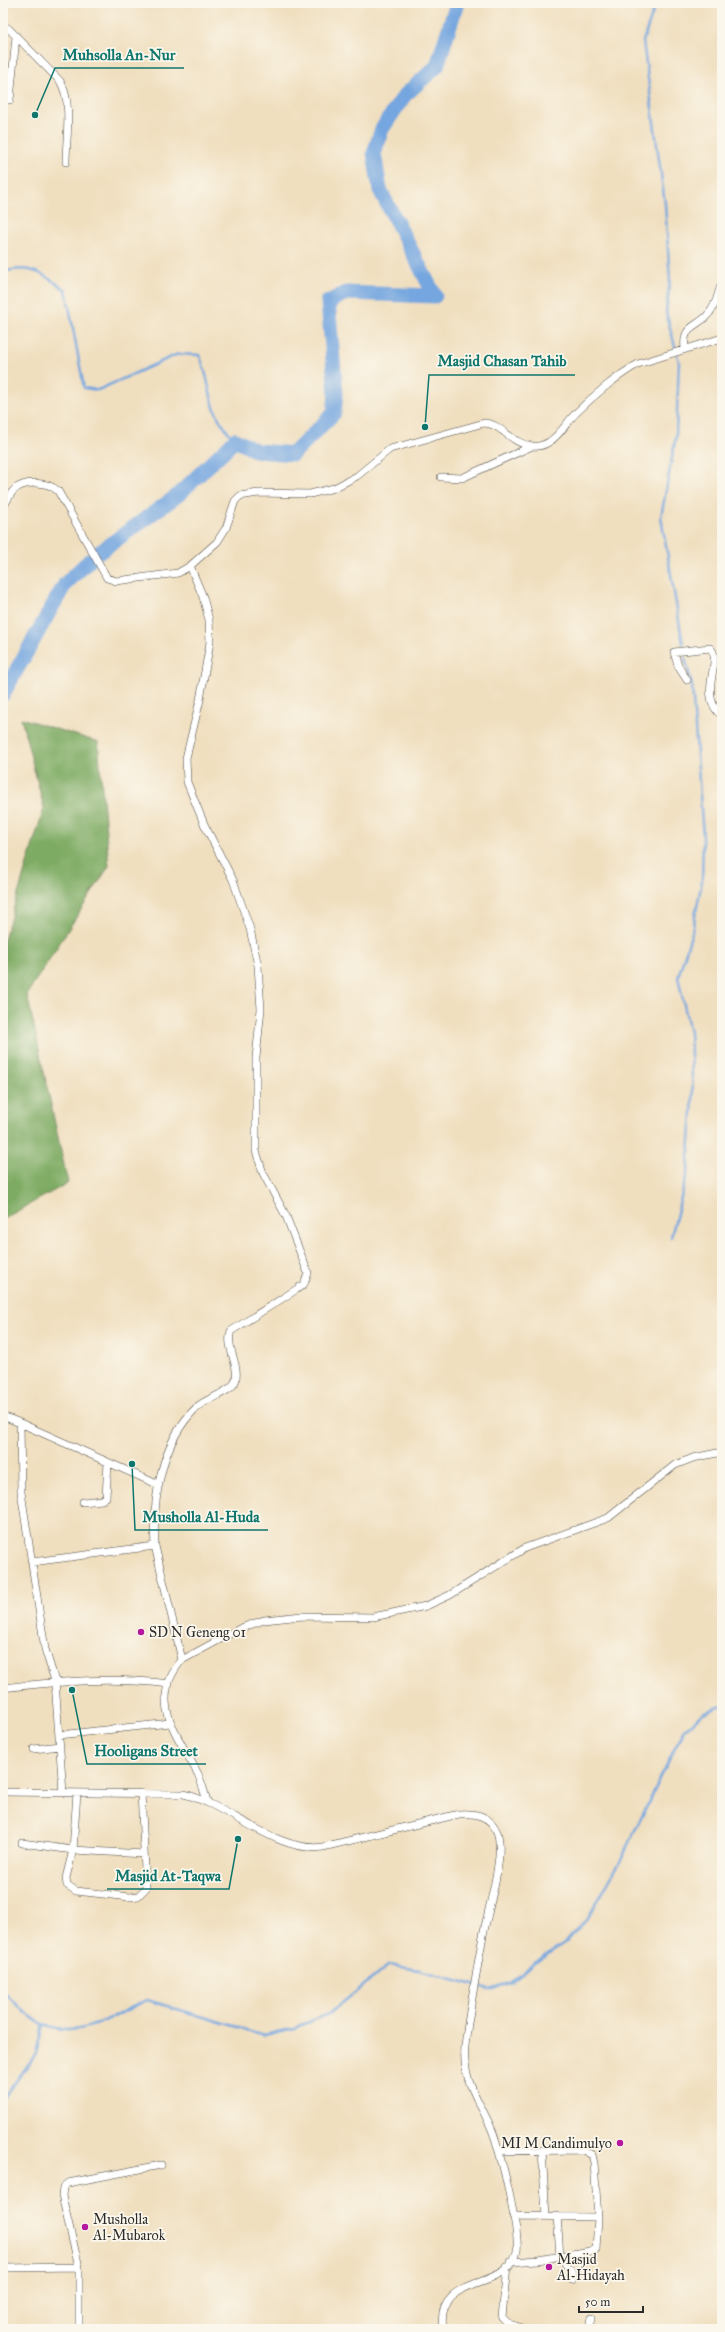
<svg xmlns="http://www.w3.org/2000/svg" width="725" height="2332" viewBox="0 0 725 2332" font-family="'IM FELL Great Primer',serif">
<rect width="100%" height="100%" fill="#fbf7ec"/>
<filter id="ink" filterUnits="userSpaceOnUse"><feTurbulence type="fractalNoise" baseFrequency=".025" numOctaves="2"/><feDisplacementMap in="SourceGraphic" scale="8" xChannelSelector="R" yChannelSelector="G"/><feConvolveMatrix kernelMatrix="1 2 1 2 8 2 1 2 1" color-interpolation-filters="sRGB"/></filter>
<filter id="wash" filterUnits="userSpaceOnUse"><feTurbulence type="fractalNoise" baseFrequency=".012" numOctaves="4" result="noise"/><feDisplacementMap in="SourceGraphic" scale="16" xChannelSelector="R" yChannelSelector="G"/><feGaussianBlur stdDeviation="0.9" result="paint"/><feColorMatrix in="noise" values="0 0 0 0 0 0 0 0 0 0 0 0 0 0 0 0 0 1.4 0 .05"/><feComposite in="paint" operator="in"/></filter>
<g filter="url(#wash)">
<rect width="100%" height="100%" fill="#f0dfbf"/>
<path fill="#7eab64" stroke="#546b48" d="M21,718L98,742L109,866L27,994L68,1183L3,1219V943L44,808Z"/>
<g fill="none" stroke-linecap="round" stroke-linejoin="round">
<path stroke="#74a6df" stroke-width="2.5" d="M656,3L643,41L665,204L670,280L666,312L679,362L676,436L661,517L683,644
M3,276L6,271C34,265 44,275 66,290L84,388L98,390L178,354L199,355C209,374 208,396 217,415C221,424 229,433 235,440
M671,1237L688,1170L693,1097L690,1033L678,977L692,932L702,881L703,836L692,685L685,658
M3,1992C15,2002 29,2018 44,2025C81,2041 113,2015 147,2000L264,2035L295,2028L330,2013L389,1965L419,1970L489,1989L511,1983L533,1964L567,1941L588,1918L622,1858L683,1731L703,1713L722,1706
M3,2099L36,2054L43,2024
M719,2143L722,2138"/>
<path stroke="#74a6df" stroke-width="15" d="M101,551L178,495L235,440L257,451L293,454L334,413L336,394L328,302L346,293L435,296L380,190L374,153L382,129L404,96L437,66L457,3
M3,694L65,584L90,560"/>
</g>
</g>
<g filter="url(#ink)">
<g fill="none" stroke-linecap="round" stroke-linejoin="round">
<defs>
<path id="street" d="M3,25L9,29L60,81C73,102 66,138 66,162
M10,100L16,36
M685,349C682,323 699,328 710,312C717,304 718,292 722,283
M441,477L462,478L532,446
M3,508C6,502 9,496 13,491C24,480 47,481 58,491L107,578L116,581L178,573L190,566L217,542L226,528L235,501L240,496L258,493L310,494L334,488L357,476L390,449L484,423C501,423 511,444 532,446C538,447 544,445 549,442C560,435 567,422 576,413C593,396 618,375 638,364L722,338
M687,680L678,666L674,652L710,648C724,660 696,695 722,716
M3,1416L20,1423L21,1492L45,1649L55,1681L63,1793
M20,1423L159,1485
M83,1502L102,1500L106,1497L108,1463
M155,1546C152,1500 161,1441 197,1407C207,1398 230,1393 235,1382C241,1367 225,1347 231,1331L297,1289L304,1284L308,1273L286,1216L263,1173L256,1151V1058L261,1009L258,966L250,929L233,880L204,824L187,782L186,758L200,700L210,642L209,620L203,597L190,566
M32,1562L155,1546L182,1660C146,1702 179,1736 198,1774C202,1783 204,1792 207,1801
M182,1660L241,1628L264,1620L302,1616L373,1617L426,1606L450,1595L525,1548L608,1518L675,1465L693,1458L722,1452
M3,1688C59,1681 113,1677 169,1684
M59,1735L170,1723
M34,1749L60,1746
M3,1792L184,1794C228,1805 279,1854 323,1847L459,1814C475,1813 490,1815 497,1832C506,1854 486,1916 482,1941C476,1976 469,2011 465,2046C462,2082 479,2099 492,2130C500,2150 520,2232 517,2251C510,2293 434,2271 443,2329
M77,1793L73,1850L66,1878L67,1885L76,1891L130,1897L138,1896L146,1888L141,1793
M22,1843L73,1850L144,1854
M542,2150L546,2216
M499,2151L583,2150L592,2155L594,2163L598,2217L596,2250L538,2260L511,2262
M513,2216L598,2217
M557,2216L560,2256L572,2273V2280
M507,2267L502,2317L509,2324L524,2329
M3,2268L79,2267
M79,2329V2267L62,2196L63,2187L68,2183L161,2165
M590,2329L592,2318"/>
</defs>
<use href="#street" stroke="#494641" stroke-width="8"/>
<use href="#street" stroke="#fff" stroke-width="7"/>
</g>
</g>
<g fill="#b5179e" stroke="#fbf7ec" stroke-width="1.5">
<circle cx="141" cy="1632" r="4"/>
<circle cx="620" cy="2143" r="4"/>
<circle cx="85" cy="2227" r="4"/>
<circle cx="549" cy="2267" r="4"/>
</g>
<g text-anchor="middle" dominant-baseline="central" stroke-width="3.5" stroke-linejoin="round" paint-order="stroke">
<g font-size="14" fill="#2b2b2b" stroke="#fbf7ec" text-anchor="start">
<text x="149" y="1632">SD N Geneng 01</text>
<text x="612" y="2143" text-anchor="end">MI M Candimulyo</text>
<text x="93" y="2219">Musholla<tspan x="93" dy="16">Al-Mubarok</tspan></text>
<text x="557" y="2259">Masjid<tspan x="557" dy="16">Al-Hidayah</tspan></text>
</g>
</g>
<path fill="none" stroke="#0f766e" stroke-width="1.5" d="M35 115L55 68H184M425 427L429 375H575M132 1464L135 1530H268M72 1690L87 1764H206M238 1839L229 1889H107"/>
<g fill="#0f766e" stroke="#fbf7ec" stroke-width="1.5">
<circle cx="35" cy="115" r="4"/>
<circle cx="425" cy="427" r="4"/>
<circle cx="132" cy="1464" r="4"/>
<circle cx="72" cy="1690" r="4"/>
<circle cx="238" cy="1839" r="4"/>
</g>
<g font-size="15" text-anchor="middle" font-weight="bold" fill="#0f766e" stroke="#fbf7ec" stroke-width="3.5" stroke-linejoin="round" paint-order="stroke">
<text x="119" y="60">Muhsolla An-Nur</text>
<text x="502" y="366">Masjid Chasan Tahib</text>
<text x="201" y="1522">Musholla Al-Huda</text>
<text x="146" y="1756">Hooligans Street</text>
<text x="168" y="1881">Masjid At-Taqwa</text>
</g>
<rect width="725" height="2332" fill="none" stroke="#fbf7ec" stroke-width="16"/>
<path d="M579 2306v6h64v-6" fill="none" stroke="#2b2b2b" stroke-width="2"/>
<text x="585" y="2306" font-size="12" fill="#2b2b2b" stroke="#fbf7ec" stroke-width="3" paint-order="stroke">50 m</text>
</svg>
